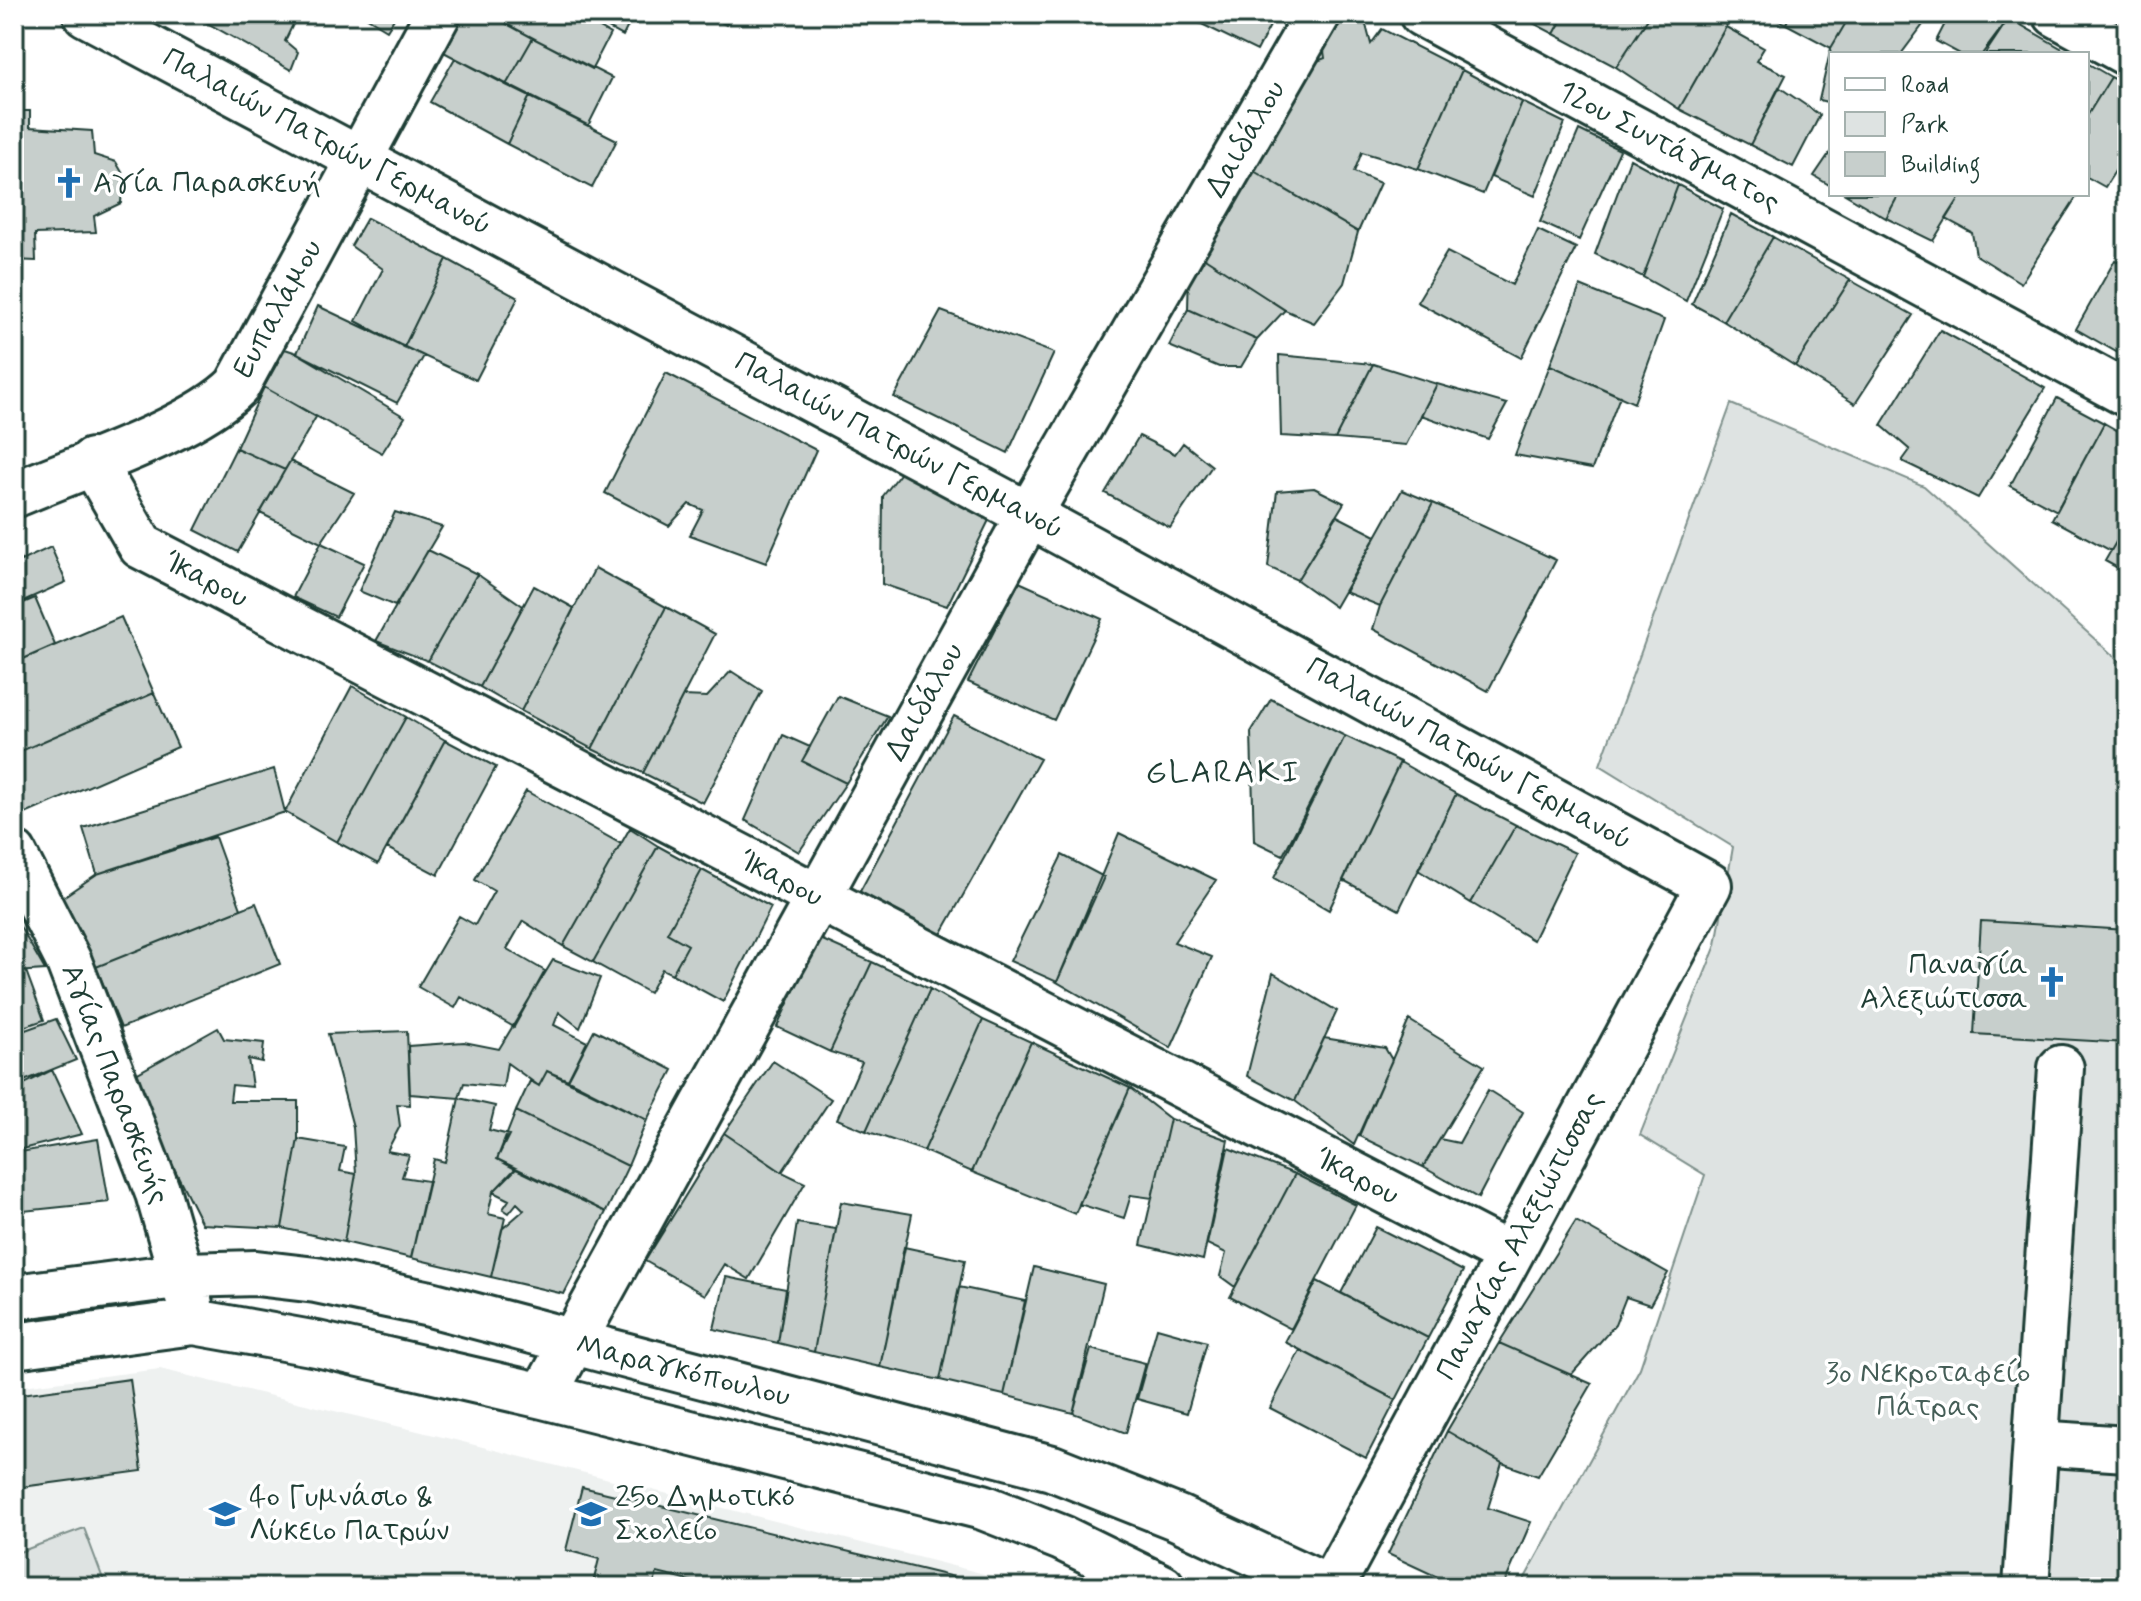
<svg xmlns="http://www.w3.org/2000/svg" width="2141" height="1601" viewBox="0 0 2141 1601" font-family="Mynerve,sans-serif">
<rect width="100%" height="100%" fill="#fff"/>
<filter id="ink" filterUnits="userSpaceOnUse"><feTurbulence type="fractalNoise" baseFrequency=".0125" numOctaves="2"/><feDisplacementMap in="SourceGraphic" scale="16" xChannelSelector="R" yChannelSelector="G"/><feConvolveMatrix kernelMatrix="1 2 1 2 8 2 1 2 1" color-interpolation-filters="sRGB"/></filter>
<g filter="url(#ink)">
<path fill="#eef1f0" d="M160,1369L455,1440L1036,1587H14V1387Z"/>
<path fill="#dee3e2" stroke="#7e908b" stroke-width="2" d="M1731,404L1924,486L2127,668V1587H1520L1640,1368L1705,1175L1640,1135L1716,945L1733,847L1600,765Z
M84,1528L106,1587H19L14,1574V1554Z"/>
<path fill="#c7cfcc" stroke="#1f3d34" stroke-width="2" d="M204,14H298L285,41L298,52L291,70L202,20Z
M361,14H397L387,30Z
M457,14H488L533,38L506,85L438,49Z
M488,14H576L610,34L592,69Z
M582,14H634L623,36Z
M706,14H732L726,25Z
M1161,14H1181L1176,22Z
M1181,14H1276L1257,51Z
M1350,14L1366,25L1371,44L1382,29L1462,70L1418,169L1362,152L1354,172L1380,183L1358,232L1252,170L1312,63L1325,58L1323,44L1335,16Z
M1516,14H1565L1554,34Z
M1565,14H1651L1616,67L1554,34Z
M1651,14H1733L1679,109L1616,67Z
M1763,14H1790L1786,24Z
M1790,14H1851L1831,48L1786,24Z
M1851,14H1931L1901,54H1831V103L1819,100L1831,48Z
M1950,14H2003L2009,18L1982,54H1960L1936,41Z
M2106,14H2127V25Z
M2009,18L2071,54H1985Z
M1726,27L1764,48L1756,61L1786,75L1750,145L1679,109Z
M533,38L612,78L588,126L506,85Z
M455,58L530,96L507,144L430,102Z
M2087,63L2111,77L2087,116Z
M1462,70L1522,102L1483,194L1418,169Z
M2111,77L2127,85V152L2105,187L2087,177V116Z
M1779,87L1820,115L1793,167L1750,145Z
M530,96L617,140L592,188L507,144Z
M1522,102L1565,123L1535,196L1491,177Z
M14,111H30V127L92,131L94,155L116,162L123,174L121,203L94,216L96,232L35,234L36,261L14,260Z
M1579,130L1620,150L1579,240L1540,222Z
M1831,151V186L1814,176Z
M1630,159L1678,185L1643,277L1595,254Z
M1252,170L1358,232L1344,283L1314,323L1285,310L1197,253Z
M1678,185L1723,209L1686,301L1643,277Z
M1845,194H1899L1886,218Z
M1899,194H1962L1933,241L1886,218Z
M1962,194H2073L2077,196L2021,283L1976,255L1972,233L1946,219Z
M1731,214L1773,237L1723,321L1692,304Z
M367,218L447,259L404,347L356,321L383,269L351,246Z
M1538,230L1576,248L1521,358L1417,302L1447,252L1512,285Z
M1773,237L1850,280L1795,366L1723,321Z
M1197,253L1285,310L1257,340L1188,309L1189,269Z
M447,259L518,298L476,380L404,347Z
M2115,260L2127,265V358L2076,329Z
M1850,280L1913,315L1855,404L1795,366Z
M1580,286L1664,320L1634,403L1550,365Z
M318,306L424,356L397,403L297,353Z
M1188,309L1257,340L1241,367H1219L1169,346Z
M941,311L1054,353L1008,453L894,397Z
M1940,330L2045,388L1978,498L1902,461L1910,450L1881,425Z
M285,349L297,353L405,417L382,453L264,387Z
M1279,355L1373,364L1335,439L1281,436Z
M1373,364L1437,384L1406,445L1335,439Z
M1550,365L1620,396L1592,469L1515,455Z
M666,373L816,450L766,563L690,535L703,510L689,504L669,526L605,493Z
M1437,384L1507,404L1488,439L1421,415Z
M264,387L316,417L285,470L236,448Z
M2057,398L2104,423L2057,511L2010,486Z
M2104,423L2127,436V523L2111,551L2052,519Z
M1139,436L1175,454L1183,443L1212,466L1170,528L1105,493Z
M236,448L285,470L238,552L195,530Z
M290,461L354,493L321,543L260,513Z
M903,470L992,514L947,606L882,584L883,496Z
M1314,488L1344,503L1297,580L1268,567L1277,491Z
M1402,490L1433,503L1380,606L1345,592Z
M1433,503L1556,560L1488,691L1373,629L1380,606Z
M395,512L442,527L395,606L359,591Z
M1337,516L1376,536L1335,607L1297,580Z
M2127,523V573L2105,561Z
M321,543L364,563L336,617L293,597Z
M14,546L21,561L51,547L66,582L14,605Z
M428,550L477,574L428,661L376,641Z
M595,568L666,607L592,749L521,711Z
M477,574L523,606L480,687L428,661Z
M1019,582L1102,619L1054,720L968,682Z
M534,586L574,608L521,711L480,687Z
M35,598L55,645L14,663V607Z
M666,607L715,634L643,773L592,749Z
M121,617L154,693L14,754V663Z
M731,671L762,691L703,803L643,773L683,696L707,697Z
M352,686L406,717L337,842L285,812Z
M154,693L178,747L14,819V754Z
M838,696L888,716L846,783L802,761Z
M1271,699L1345,736L1283,855L1254,841L1251,732Z
M954,716L1040,759L939,938L857,897Z
M406,717L445,740L378,864L337,842Z
M783,735L810,747L802,761L846,783L799,852L745,820Z
M1345,736L1400,762L1329,910L1274,878Z
M445,740L496,767L438,875L387,848Z
M1400,762L1456,794L1399,910L1343,880Z
M274,769L285,812L97,874L83,828Z
M526,791L621,844L563,946L523,921L507,949L545,971L514,1027L461,997L455,1008L418,987L459,916L475,925L494,891L475,880Z
M1456,794L1516,825L1471,903L1418,870Z
M1516,825L1575,853L1533,940L1471,903Z
M630,828L658,846L593,962L563,946Z
M1119,833L1216,880L1174,942L1212,957L1171,1048L1057,982Z
M215,837L241,909L96,967L60,899L97,874Z
M658,846L702,870L667,933L688,945L672,974L662,969L649,993L593,962Z
M1062,855L1104,877L1057,982L1010,961Z
M702,870L771,907L723,1002L672,974L688,945L667,933Z
M256,903L280,964L121,1028L96,967Z
M14,916L45,970L14,972Z
M1981,921L2127,930V1043L1974,1034Z
M818,938L872,962L830,1052L777,1027Z
M553,960L600,978L580,1028L559,1012L554,1025L587,1042L568,1080L547,1071L539,1086L507,1063L503,1087L464,1083L459,1098L410,1094L408,1046L464,1042L499,1049Z
M872,962L930,989L866,1131L837,1119L862,1062L830,1052Z
M26,971L44,1020L14,1030V972Z
M1273,973L1337,1011L1295,1101L1247,1076Z
M930,989L983,1020L924,1151L866,1131Z
M56,1019L76,1060L14,1085V1034Z
M983,1020L1031,1042L972,1172L924,1151Z
M1409,1020L1484,1066L1423,1167L1359,1136Z
M218,1028L224,1039L264,1043L262,1062L248,1059L252,1087L232,1085L230,1101H298V1139L282,1228L202,1224L129,1078Z
M594,1030L673,1070L647,1120L568,1080Z
M407,1031L410,1105L397,1104L400,1126L387,1151L409,1155L402,1177L428,1181L411,1258L344,1242L356,1174L353,1127L328,1034Z
M1324,1038L1385,1048L1392,1060L1354,1145L1295,1101Z
M1031,1042L1130,1088L1075,1214L972,1172Z
M773,1061L831,1099L782,1172L724,1133Z
M52,1070L82,1134L14,1151V1089Z
M547,1071L647,1120L628,1166L516,1111L530,1081L539,1086Z
M1130,1088L1170,1119L1152,1198L1131,1195L1124,1218L1079,1204Z
M1488,1090L1523,1112L1478,1198L1423,1167L1440,1139L1459,1143Z
M459,1098L495,1106L489,1130L509,1135L497,1159L515,1169L493,1192L488,1214L505,1218L491,1277L411,1258L434,1159L445,1162Z
M516,1111L628,1166L606,1212L497,1159Z
M1170,1119L1228,1140L1203,1260L1141,1245Z
M724,1133L782,1172L805,1183L749,1279L724,1264L705,1295L645,1261Z
M98,1139L109,1202L14,1212V1153Z
M298,1139L345,1147L340,1171L356,1174L344,1242L282,1228Z
M1228,1148L1295,1174L1235,1287L1220,1276L1226,1253L1207,1244Z
M516,1169L606,1212L564,1294L491,1277L502,1229L524,1210L517,1203L509,1213L503,1209L509,1200L493,1192Z
M1295,1174L1356,1205L1291,1329L1230,1297Z
M841,1202L912,1214L880,1367L814,1352Z
M1576,1221L1668,1273L1650,1305L1626,1297L1615,1325L1571,1375L1499,1343Z
M797,1223L836,1229L814,1352L778,1343Z
M1376,1227L1463,1271L1428,1338L1341,1293Z
M14,1236L21,1258L14,1259Z
M904,1247L965,1260L940,1380L880,1367Z
M1034,1267L1104,1284L1073,1413L1004,1395Z
M726,1277L786,1289L778,1343L714,1329Z
M1317,1281L1428,1338L1396,1400L1285,1342Z
M959,1287L1025,1301L1004,1395L940,1380Z
M1157,1328L1207,1342L1187,1413L1137,1399Z
M1499,1343L1592,1384L1538,1476L1502,1463L1447,1431Z
M1091,1349L1145,1363L1126,1433L1073,1413Z
M1300,1350L1396,1400L1366,1458L1270,1408Z
M130,1379L142,1471L14,1488V1395Z
M1447,1431L1502,1463L1488,1508L1531,1522L1503,1587H1459L1388,1554Z
M582,1487L995,1587H714L657,1573L653,1587H592L599,1559L566,1550Z"/>
<g fill="none" stroke-linecap="round" stroke-linejoin="round">
<defs>
<path id="minor" d="M86,14L1029,515L1709,885L1331,1587
M2056,14L2127,53
M92,461L141,546L1509,1255
M14,495C76,468 192,431 237,386L438,14
M14,854L69,962L158,1193L190,1304
M14,1297L185,1275L256,1273L316,1280L430,1304L1052,1468L1178,1518L1327,1587
M14,1346L194,1322L317,1344L543,1396L983,1507L1062,1538L1162,1587
M543,1396L1029,515L1318,14
M2036,1443L2127,1449
M2026,1587L2061,1068"/>
<path id="major" d="M1422,14L2127,394"/>
</defs>
<use href="#minor" stroke="#1f3d34" stroke-width="50"/>
<use href="#major" stroke="#1f3d34" stroke-width="50"/>
<use href="#minor" stroke="#fff" stroke-width="44"/>
<use href="#major" stroke="#fff" stroke-width="44"/>
</g>
</g>
<defs>
<symbol id="church-bare" viewBox="-9 -9 18 18"><path d="M-1.2-6h2.4v3.5h3.3v2.4h-3.3V6h-2.4V-.1h-3.3v-2.4h3.3Z" fill="#1f6fb2" stroke="#fff" stroke-width="2.5" paint-order="stroke"/></symbol>
<symbol id="school-bare" viewBox="-9 -9 18 18"><path d="M0-5L7-2L0 1L-7-2ZM-4 1L0 2.5L4 1V4Q0 6-4 4Z" fill="#1f6fb2" stroke="#fff" stroke-width="2.5" paint-order="stroke"/></symbol>
</defs>
<g fill-rule="evenodd">
<use href="#church-bare" x="47" y="161" width="44" height="44"/>
<use href="#church-bare" x="2030" y="960" width="44" height="44"/>
<use href="#school-bare" x="203" y="1492" width="44" height="44"/>
<use href="#school-bare" x="569" y="1492" width="44" height="44"/>
</g>
<g text-anchor="middle" dominant-baseline="central" stroke-width="7" stroke-linejoin="round" paint-order="stroke">
<g font-size="30" fill="#1f3d34" stroke="#fff">
<text transform="translate(1246 139) rotate(-60)">Δαιδάλου</text>
<text transform="translate(327 142) rotate(28)">Παλαιών Πατρών Γερμανού</text>
<text transform="translate(1669 147) rotate(28)">12ου Συντάγματος</text>
<text transform="translate(278 309) rotate(-61)">Ευπαλάμου</text>
<text transform="translate(899 446) rotate(28)">Παλαιών Πατρών Γερμανού</text>
<text transform="translate(206 580) rotate(27)">Ίκαρου</text>
<text transform="translate(925 702) rotate(-61)">Δαιδάλου</text>
<text transform="translate(1469 754) rotate(29)">Παλαιών Πατρών Γερμανού</text>
<text transform="translate(781 879) rotate(27)">Ίκαρου</text>
<text transform="translate(115 1084) rotate(69)">Αγίας Παρασκευής</text>
<text transform="translate(1357 1177) rotate(27)">Ίκαρου</text>
<text transform="translate(1520 1236) rotate(-62)">Παναγίας Αλεξιώτισσας</text>
<text transform="translate(683 1371) rotate(14)">Μαραγκόπουλου</text>
</g>
<g font-size="30" fill="#1f3d34" stroke="#fff" text-anchor="start">
<text x="93" y="183">Αγία Παρασκευή</text>
<text x="2028" y="965" text-anchor="end">Παναγία<tspan x="2028" dy="34">Αλεξιώτισσα</tspan></text>
<text x="249" y="1497">4ο Γυμνάσιο &amp;<tspan x="249" dy="34">Λύκειο Πατρών</tspan></text>
<text x="615" y="1497">25ο Δημοτικό<tspan x="615" dy="34">Σχολείο</tspan></text>
</g>
<g font-size="30" fill="#455e57" stroke="#fff">
<text x="1928" y="1373">3o Νεκροταφείο<tspan x="1928" dy="34">Πάτρας</tspan></text>
</g>
<g font-size="32" letter-spacing="2" fill="#1f3d34" stroke="#fff">
<text x="1223" y="773">GLARAKI</text>
</g>
</g>
<rect width="2141" height="1601" fill="none" stroke="#fff" stroke-width="48"/>
<rect x="24" y="24" width="2093" height="1553" fill="none" stroke="#1f3d34" stroke-width="3" filter="url(#ink)"/>
<rect x="1829" y="52" width="260" height="144" fill="#ffffff" stroke="#a5b1ae" stroke-width="2"/>
<rect x="1845" y="78" width="40" height="12" fill="#ffffff" stroke="#a5b1ae" stroke-width="2"/>
<text x="1901" y="92" font-size="24" fill="#1f3d34">Road</text>
<rect x="1845" y="112" width="40" height="24" fill="#dee3e2" stroke="#a5b1ae" stroke-width="2"/>
<text x="1901" y="132" font-size="24" fill="#1f3d34">Park</text>
<rect x="1845" y="152" width="40" height="24" fill="#c7cfcc" stroke="#a5b1ae" stroke-width="2"/>
<text x="1901" y="172" font-size="24" fill="#1f3d34">Building</text>
</svg>
